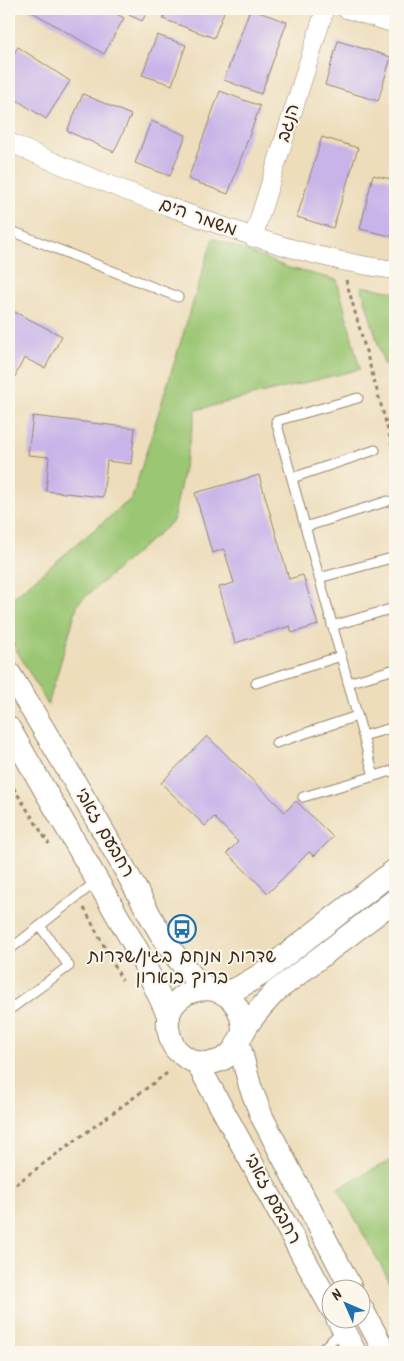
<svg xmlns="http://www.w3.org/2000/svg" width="404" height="1361" viewBox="0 0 404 1361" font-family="Kalam,'Playpen Sans Hebrew',sans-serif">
<rect width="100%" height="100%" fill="#fbf7ec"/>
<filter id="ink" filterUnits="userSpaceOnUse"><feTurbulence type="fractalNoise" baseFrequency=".02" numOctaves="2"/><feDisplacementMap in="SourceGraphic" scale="10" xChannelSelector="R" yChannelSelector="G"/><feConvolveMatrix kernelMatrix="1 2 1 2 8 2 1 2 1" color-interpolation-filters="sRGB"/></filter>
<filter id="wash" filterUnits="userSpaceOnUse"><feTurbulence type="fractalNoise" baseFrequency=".0096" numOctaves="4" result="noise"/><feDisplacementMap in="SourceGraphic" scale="20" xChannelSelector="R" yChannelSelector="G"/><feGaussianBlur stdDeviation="1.12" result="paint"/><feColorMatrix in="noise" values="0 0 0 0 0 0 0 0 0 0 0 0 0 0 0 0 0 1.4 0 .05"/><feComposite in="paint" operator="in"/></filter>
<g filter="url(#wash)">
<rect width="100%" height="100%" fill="#edddbb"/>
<path fill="#9bc673" stroke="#6b7848" d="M213,238L289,268L337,280L360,369L196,410L173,521L78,603L48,705L9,637V601L132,498Z
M361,286L395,292V362L384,364Z
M395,1158V1291L338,1188Z"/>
<g id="blocks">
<path fill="#c8b4e8" d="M27,9H108L124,18L104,54Z
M132,9H149L142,21L129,15Z
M167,9H225L214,38L163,19Z
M250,9L287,22L261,94L224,80Z
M157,35L186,45L172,85L142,75Z
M338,41L391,57L378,101L325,85Z
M18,47L70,81L46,119L9,95V61Z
M220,91L260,106L228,194L188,179Z
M83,94L131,115L114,152L67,131Z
M151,121L186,135L170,176L135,163Z
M322,137L358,148L333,228L297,217Z
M373,175L395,180V237L360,229Z
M9,309L62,336L45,368L24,358L9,389Z
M33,416L135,428L131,464L107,461L103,497L46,491L49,457L28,455Z
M259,475L289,579L303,575L318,625L292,633L290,626L235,643L219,587L234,583L224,549L212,553L195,493Z
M207,736L285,812L296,801L333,837L314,856L309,852L268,893L227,853L238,842L214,817L205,826L161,783Z"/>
</g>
</g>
<g filter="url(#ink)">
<use href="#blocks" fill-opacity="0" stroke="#94846c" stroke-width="1"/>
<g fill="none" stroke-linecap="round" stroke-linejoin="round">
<defs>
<path id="service" d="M9,230L178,297
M358,398L276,421L374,776
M292,478L375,450
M305,527L388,501
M319,578L395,557
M332,626L394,608
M256,683L341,656
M348,683L395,669
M363,736L395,727
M276,743L357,716
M303,797L395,770
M9,950L97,881
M9,1010L69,966L40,926
M319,1352L342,1331"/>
<path id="minor" d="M346,9L395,24
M9,142C65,168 122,190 181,211C251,237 321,261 395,270
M253,238L325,9"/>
<path id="tertiary" d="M9,673C49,736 86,801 123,866C147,908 168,957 205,988
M9,728L139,953L169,1017
M223,993L238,988L260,975L395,870
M243,1031C241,967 157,984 169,1033C171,1041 173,1048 180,1053C190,1062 202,1065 215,1062C236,1057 238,1039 249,1023C257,1011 266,1002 276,991L395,900
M239,1044L250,1086L262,1117L351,1288
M197,1063L332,1309
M362,1309L385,1352
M337,1318L355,1352"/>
</defs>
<use href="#service" stroke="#94846c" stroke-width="11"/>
<use href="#minor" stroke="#94846c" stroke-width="19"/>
<use href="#tertiary" stroke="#94846c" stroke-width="24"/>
<path stroke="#94846c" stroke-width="3" stroke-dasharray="4 4" stroke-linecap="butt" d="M346,280L395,455
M9,781L49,844
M84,908L122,980
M9,1189L170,1071"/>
<use href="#service" stroke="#fff" stroke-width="9"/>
<use href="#minor" stroke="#fff" stroke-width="18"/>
<use href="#tertiary" stroke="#fff" stroke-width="22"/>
</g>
</g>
<defs>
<symbol id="bus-ring" viewBox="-11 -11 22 22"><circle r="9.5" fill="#fbf7ec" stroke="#1f6fb2" stroke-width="1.5"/><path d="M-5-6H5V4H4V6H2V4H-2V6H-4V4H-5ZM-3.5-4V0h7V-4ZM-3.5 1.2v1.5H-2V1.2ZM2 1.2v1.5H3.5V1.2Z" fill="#1f6fb2"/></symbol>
</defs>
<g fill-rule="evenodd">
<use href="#bus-ring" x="166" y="913" width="32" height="32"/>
</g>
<g text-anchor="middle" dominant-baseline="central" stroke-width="4" stroke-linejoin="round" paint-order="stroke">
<g font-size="18" fill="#3b2a1e" stroke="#fbf7ec">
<text transform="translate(289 123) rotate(-73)">הנגב</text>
<text transform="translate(198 218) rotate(20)">משמר הים</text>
<text transform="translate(104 833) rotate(60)">רחבעם זאבי</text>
<text transform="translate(272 1199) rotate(62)">רחבעם זאבי</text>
</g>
<g font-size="18" fill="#3b2a1e" stroke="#fbf7ec">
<text x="182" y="957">שדרות מנחם בגין/שדרות<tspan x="182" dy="21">ברוך בוארון</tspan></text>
</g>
</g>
<rect width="404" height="1361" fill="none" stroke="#fbf7ec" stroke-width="30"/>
<g transform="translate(346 1304) rotate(315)"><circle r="24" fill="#fbf7ec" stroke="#aea59a"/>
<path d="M0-4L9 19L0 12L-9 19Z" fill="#1f6fb2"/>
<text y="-8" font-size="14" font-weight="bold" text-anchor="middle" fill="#3b2a1e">N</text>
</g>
</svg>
